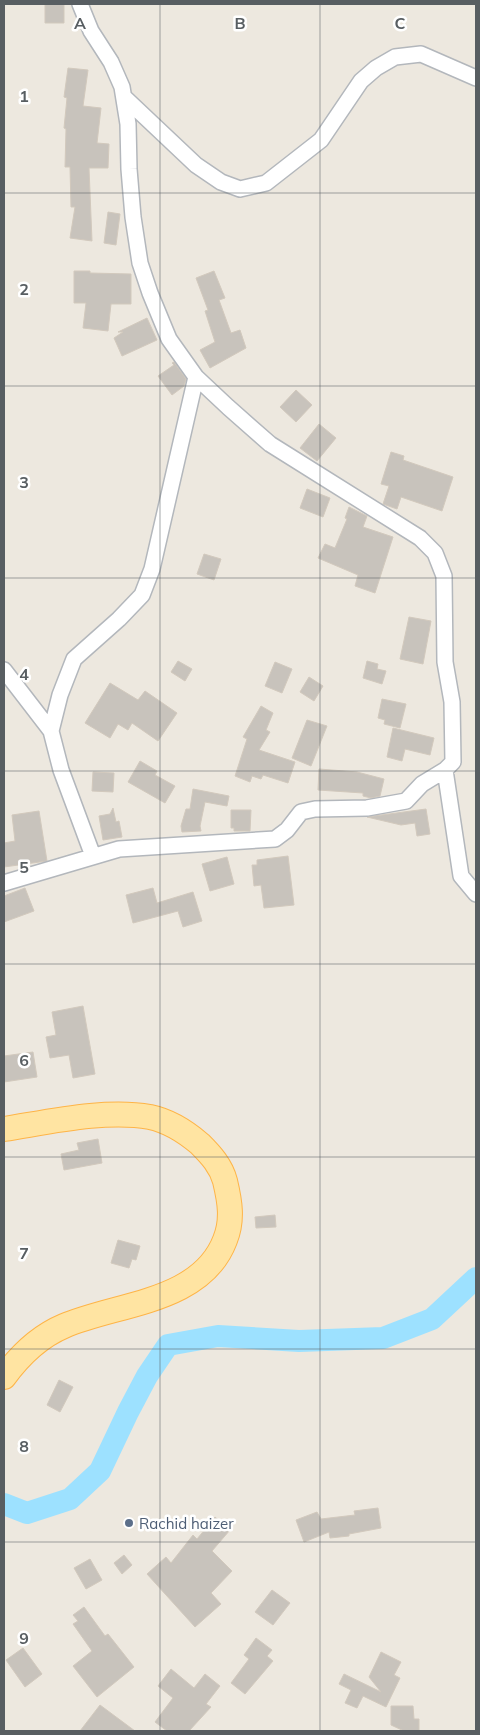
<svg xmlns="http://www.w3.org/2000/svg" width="480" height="1735" viewBox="0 0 480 1735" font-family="Mulish,sans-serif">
<rect width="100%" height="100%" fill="#ede8df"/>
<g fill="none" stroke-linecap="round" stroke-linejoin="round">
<path stroke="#9de1ff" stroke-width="22" d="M4,1504L27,1513L70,1499L100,1471L128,1412L147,1376L168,1345L218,1336L299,1341L383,1338L432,1319L476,1278"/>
</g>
<path fill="#c8c3bc" stroke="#d2c9bd" d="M45,4H64V23H45Z
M68,68L88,70L83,106L101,108L97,143L109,144L108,168H89L92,241L70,238L75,207H71L70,167H65L66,129L64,128L67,98L64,97Z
M108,212L120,214L116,245L104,243Z
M74,271H90V273L131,274V304H111L108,331L83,328L86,303H74Z
M214,271L225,298L219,300L231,333L240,330L246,348L210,368L200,350L215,342L205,311L208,310L196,278Z
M147,318L157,340L122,356L114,338L123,332H118Z
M174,362L186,379L184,386L172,395L158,376L174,365L172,363Z
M296,390L312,405L296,422L280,407Z
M319,424L336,438L317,461L300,448Z
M391,452L404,456L403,460L453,477L442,511L401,497L397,509L383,504L389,486L381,484Z
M307,489L330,498L323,517L300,508Z
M349,507L367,516L363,527L393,537L375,593L355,586L358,575L318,558L325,544L335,548L347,519L345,518Z
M204,554L221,559L214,580L197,574Z
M409,617L431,621L423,664L400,659Z
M178,661L192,669L185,681L171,672Z
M367,661L378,664L377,669L386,671L382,684L363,678Z
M275,662L292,669L282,693L265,686Z
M309,677L323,686L314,701L300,692Z
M110,683L138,700L145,691L177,713L158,741L132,723L128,730L118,724L110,738L85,723Z
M382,699L406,704L400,728L384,724L385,720L378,718Z
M261,706L273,713L266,730L270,732L259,750L295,762L288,783L263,775L261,779L252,776L250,782L235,776L247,739L243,737Z
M307,720L327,726L311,766L292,758Z
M393,728L434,738L430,755L405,749L402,761L387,757Z
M140,761L157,771L155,775L175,786L165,803L128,782Z
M319,769L357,772L384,779L380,796L371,798L363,796V793L318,790Z
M93,772L114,773L113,792L92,791Z
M193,789L229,796L227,806L205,802L200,826L201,831L182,832L181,826L186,809H190Z
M113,808L116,822L119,821L122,837L103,840L99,816L110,814Z
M426,809L430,834L417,836L415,823L401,825L367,817Z
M231,810H251L250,831H234V828H231Z
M39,811L47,861L4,867V843L15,841L12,815Z
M288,856L294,905L264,908L261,885L254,886L252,865H257V860Z
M227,857L234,884L210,891L202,864Z
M25,888L34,911L4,922V896Z
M153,888L157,903L193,892L202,921L183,927L178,911L133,923L126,895Z
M83,1006L95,1074L73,1078L69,1055L50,1058L46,1037L56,1035L52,1012Z
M33,1052L37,1077L4,1082V1056Z
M98,1139L102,1163L64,1170L61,1154L79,1150L77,1143Z
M275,1215L276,1227L256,1228L255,1217Z
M118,1240L140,1246L136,1260L132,1259L129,1268L111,1263Z
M59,1380L73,1387L60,1412L47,1405Z
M378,1508L381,1528L349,1534V1536L330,1538L329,1532L304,1542L296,1520L317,1512L321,1519L355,1515L354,1511Z
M215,1517L230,1530L212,1551L232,1571L211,1593L221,1604L195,1627L147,1574L166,1557L171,1563L193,1535L197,1539Z
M124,1555L132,1565L122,1574L114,1563Z
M90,1559L102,1580L86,1589L74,1568Z
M272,1590L290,1603L273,1625L255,1612Z
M84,1607L105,1636L108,1634L134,1667L97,1697L73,1666L92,1651L73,1624L78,1621L73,1615Z
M256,1638L272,1650L267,1656L273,1661L245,1694L231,1683L249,1659L244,1655Z
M23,1648L42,1674L25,1687L6,1660Z
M381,1652L401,1662L394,1675L400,1678L386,1707L363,1696L357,1708L345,1703L351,1690L339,1684L344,1674L381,1692L369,1677Z
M171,1669L194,1688L205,1674L220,1686L206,1704L211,1707L189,1731H167L155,1722L173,1698L158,1686Z
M100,1705L135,1731H80Z
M391,1706H413L414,1719H419V1731H404L391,1725Z"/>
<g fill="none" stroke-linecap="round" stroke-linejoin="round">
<defs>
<path id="street" d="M80,4L91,31L111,62L122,87L128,124L129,169L133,217L140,263L150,293L169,339L196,377L228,407L270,444L420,538L435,553L444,576L445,662L452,702L453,762L445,770L461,876L476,894
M124,97L196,165L221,182L240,189L266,183L321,140L361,81L376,68L395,57L421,54L476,78
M4,670L51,731
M93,856L61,770L51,731L60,695L74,659L119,619L142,595L152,569L196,377
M4,883L119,849L275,839L287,830L301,812L315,809L367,808L406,801L422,784L445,770"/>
<path id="primary" d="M4,1129C49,1122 105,1109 150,1117C169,1121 186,1132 200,1144C211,1155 221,1166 225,1181C230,1202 233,1220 225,1240C201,1303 117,1303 64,1326C38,1337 20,1355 4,1377"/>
</defs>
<use href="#street" stroke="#b3b7bc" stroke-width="18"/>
<use href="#primary" stroke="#feb447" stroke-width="26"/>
<use href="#street" stroke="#fff" stroke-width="15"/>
<use href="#primary" stroke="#ffe4a2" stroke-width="24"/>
</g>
<path fill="none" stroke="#585e62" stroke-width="1" stroke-opacity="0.55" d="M160,4V1731M320,4V1731M4,193H476M4,386H476M4,578H476M4,771H476M4,964H476M4,1157H476M4,1349H476M4,1542H476"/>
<circle fill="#5c6f8a" stroke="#fff" stroke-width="2" cx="129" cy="1523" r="5"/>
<g text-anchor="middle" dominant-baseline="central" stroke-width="5" stroke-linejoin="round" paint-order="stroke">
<g font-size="15" fill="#4e5e75" stroke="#fff" text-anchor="start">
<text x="139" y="1523">Rachid haizer</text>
</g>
</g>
<g font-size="16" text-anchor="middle" font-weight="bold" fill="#585e62" stroke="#fff" stroke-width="5" stroke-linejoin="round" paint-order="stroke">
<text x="80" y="29">A</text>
<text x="240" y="29">B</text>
<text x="400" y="29">C</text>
<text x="24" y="102">1</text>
<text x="24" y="295">2</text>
<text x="24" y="488">3</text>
<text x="24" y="680">4</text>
<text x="24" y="873">5</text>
<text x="24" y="1066">6</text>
<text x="24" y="1259">7</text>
<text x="24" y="1452">8</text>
<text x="24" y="1644">9</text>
</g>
<rect width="480" height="1735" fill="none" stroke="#585e62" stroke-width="10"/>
</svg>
